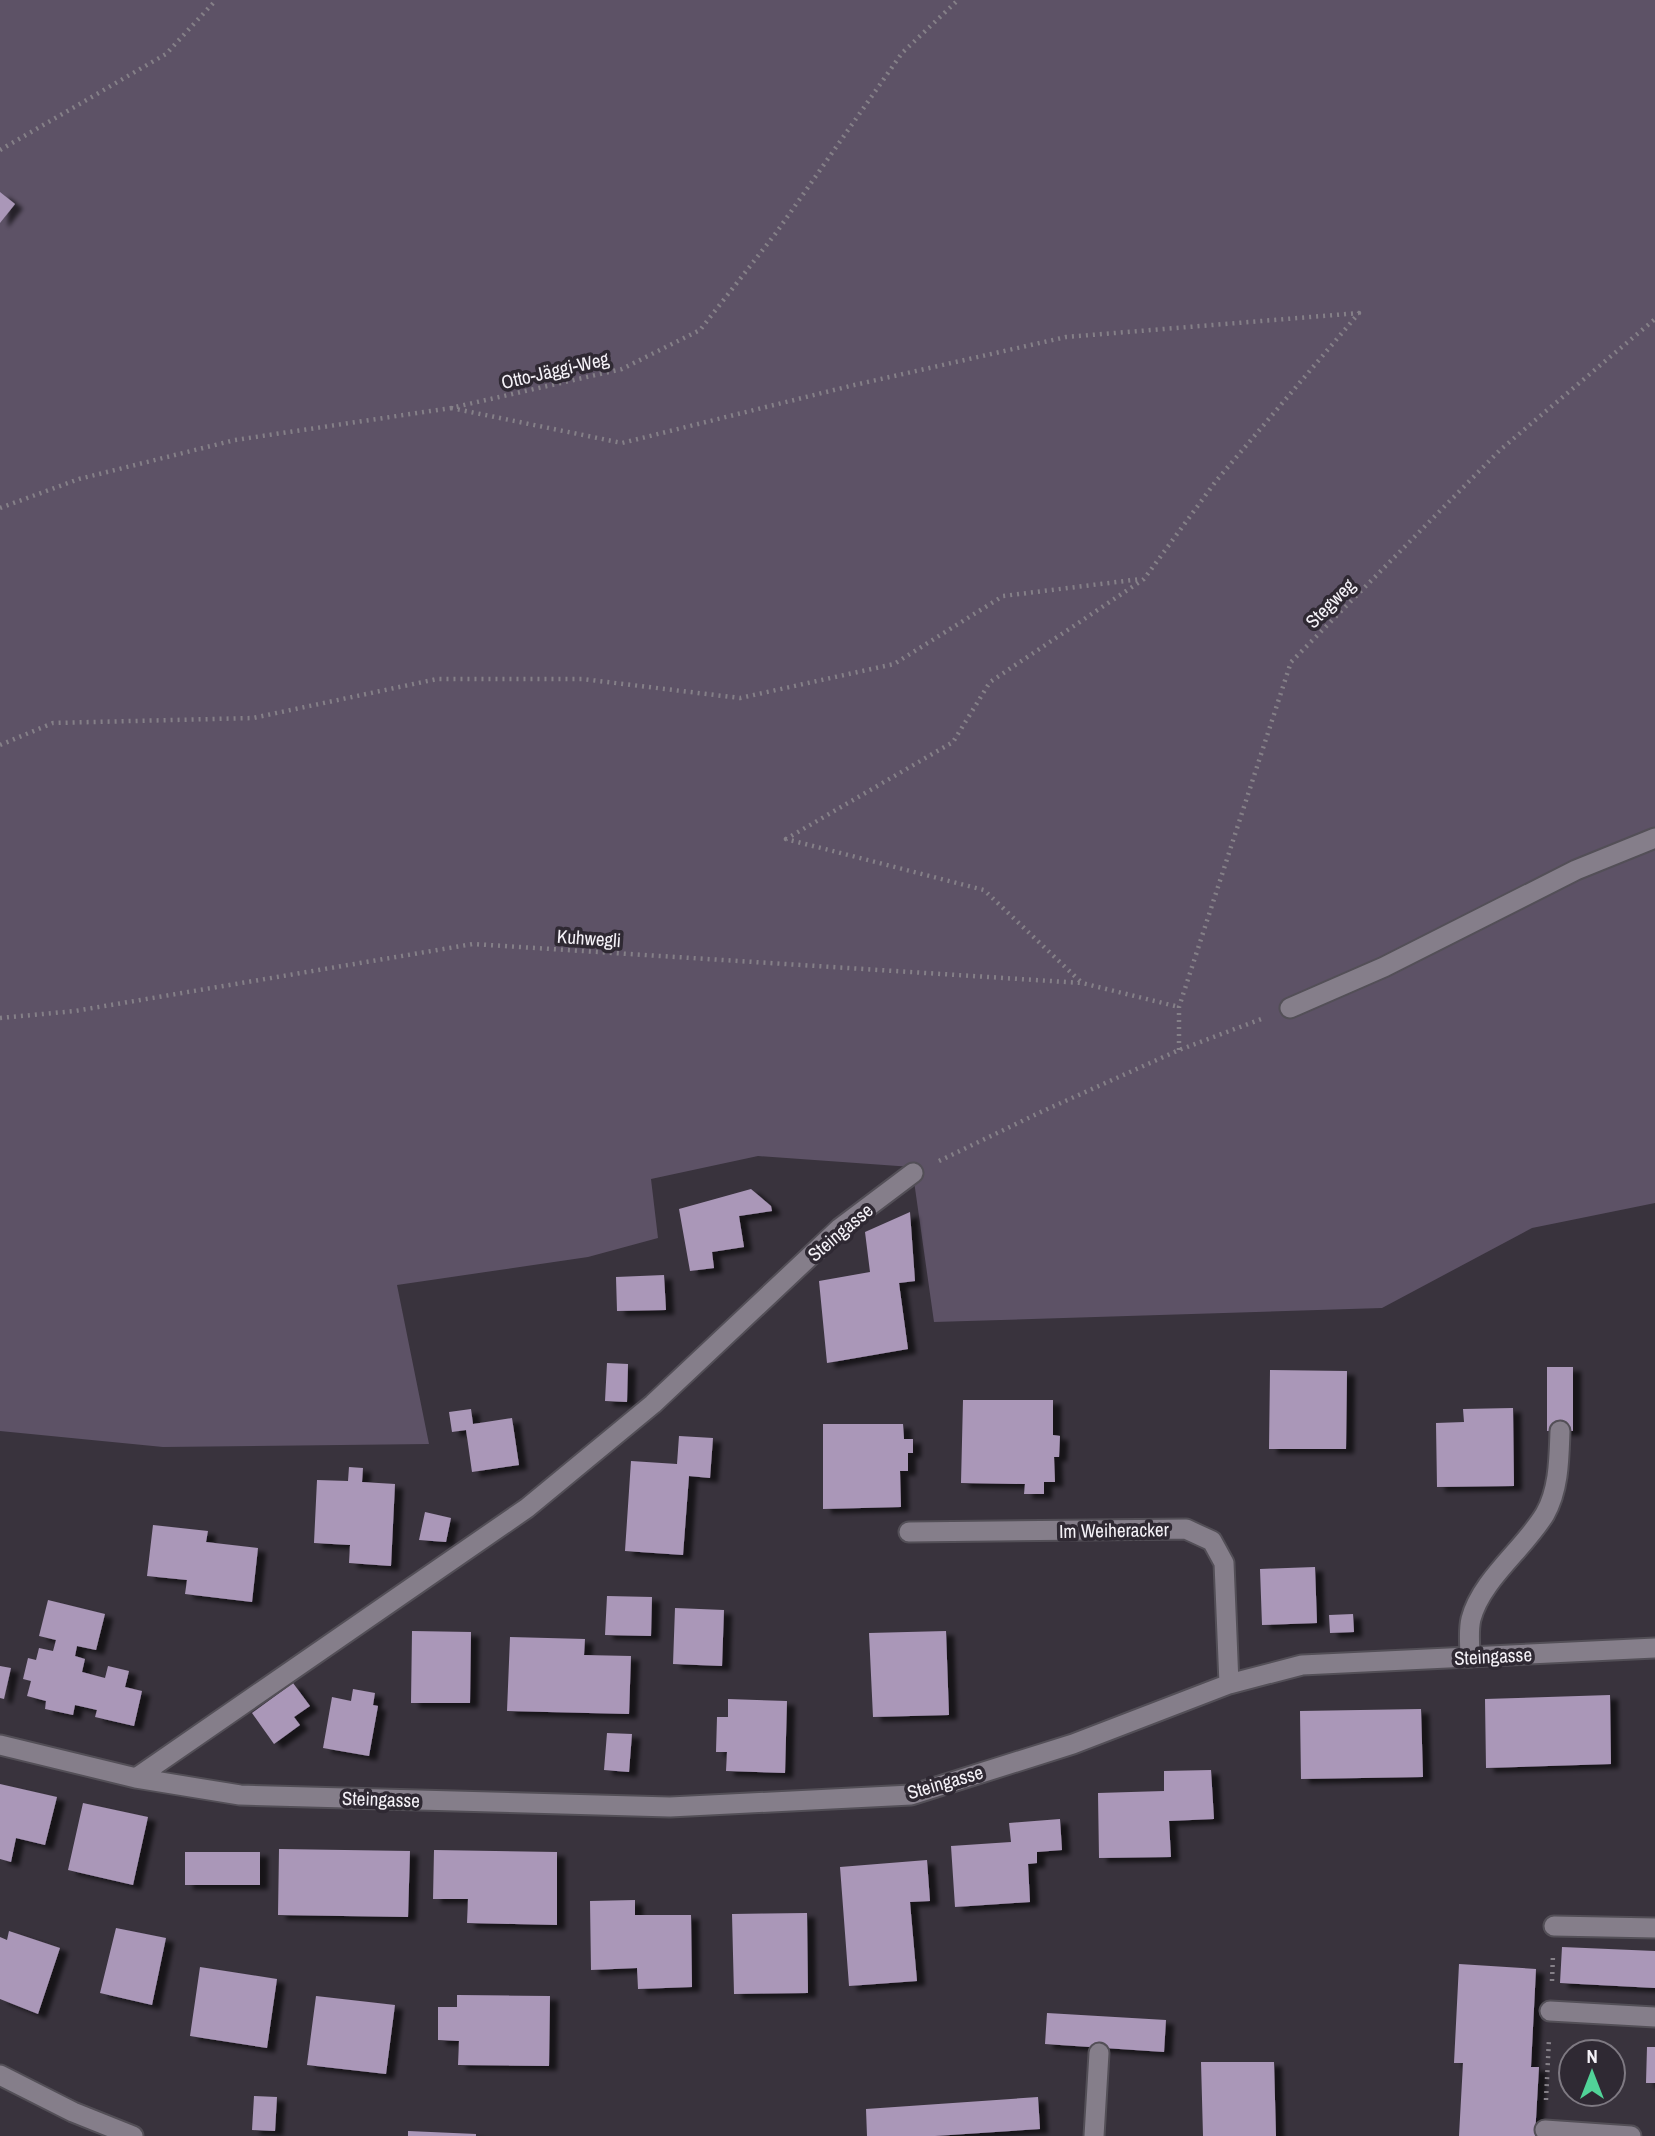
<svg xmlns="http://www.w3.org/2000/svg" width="1655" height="2136" viewBox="0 0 1655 2136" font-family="'Archivo Narrow',sans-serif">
<defs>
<filter id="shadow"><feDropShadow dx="8" dy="4.5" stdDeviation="2" flood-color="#0009"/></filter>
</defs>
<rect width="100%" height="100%" fill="#39333d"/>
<path fill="#5d5266" d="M0,0H1655V1203L1532,1228L1382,1308L934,1322L912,1167L758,1156L651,1179L658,1238L588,1257L397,1285L429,1444L163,1447L0,1431Z"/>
<path fill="#aa97b8" filter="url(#shadow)" d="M0,192L15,204L0,223Z
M751,1189L771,1206L772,1211L739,1216L744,1247L712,1252L714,1268L690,1271L679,1209Z
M910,1212L915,1281L899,1283L908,1349L827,1363L819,1281L870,1272L865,1232Z
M664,1275L666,1310L617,1311L616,1277Z
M607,1363L628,1364L627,1402L605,1401Z
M1547,1367H1573V1431H1547Z
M1270,1370L1347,1371L1346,1449H1269Z
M963,1400H1053V1435L1060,1436L1059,1457H1054L1055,1482H1044V1494H1024L1025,1484L961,1483Z
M1513,1408L1514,1486L1437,1487L1436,1423L1464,1422L1463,1409Z
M471,1409L473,1424L512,1418L519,1465L472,1472L466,1430L452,1432L449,1412Z
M823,1424H903L904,1439H913V1453H908V1471H900L901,1507L823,1509Z
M679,1436L713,1438L710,1478L689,1476L683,1555L625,1551L631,1461L677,1464Z
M349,1467L363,1468L362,1482L395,1484L391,1566L349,1563L350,1545L314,1543L317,1480L348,1481Z
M425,1512L451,1518L446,1542L419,1540Z
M153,1525L208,1531L206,1542L258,1548L252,1602L185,1594L187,1580L147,1576Z
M1315,1567L1317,1623L1262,1625L1260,1569Z
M607,1596L652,1597L651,1636L605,1635Z
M48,1600L105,1614L96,1650L77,1646L75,1656L85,1659L82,1672L105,1678L108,1666L129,1671L125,1687L142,1691L134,1726L95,1717L97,1710L75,1705L73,1715L45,1709L46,1701L27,1696L31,1681L23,1679L28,1658L36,1660L39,1648L53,1651L56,1640L39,1636Z
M675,1608L724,1610L722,1666L673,1664Z
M1353,1614L1354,1632L1330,1633L1329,1615Z
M412,1631L471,1632L470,1703H411Z
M946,1631L949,1715L873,1717L869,1633Z
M510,1637L585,1639L584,1655L631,1656L629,1714L507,1711Z
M0,1666L11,1668L4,1699L0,1698Z
M293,1683L310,1706L294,1717L300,1725L274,1744L252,1713Z
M353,1689L375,1693L373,1705L378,1706L369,1756L323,1748L332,1697L351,1701Z
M1610,1695L1611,1764L1486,1768L1485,1699Z
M728,1699L787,1701L785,1773L726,1771L727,1752H716L717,1717H728Z
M1421,1709L1423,1777L1301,1779L1300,1711Z
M607,1733L632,1734L629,1772L604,1770Z
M1211,1770L1214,1819L1169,1821L1171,1857L1099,1858L1098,1793L1164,1791V1771Z
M0,1784L57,1797L45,1845L16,1838L11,1862L0,1859Z
M83,1803L148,1817L133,1885L68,1870Z
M1060,1819L1062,1850L1037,1852V1863L1028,1864L1030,1902L955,1907L951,1846L1011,1842L1009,1823Z
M279,1849L410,1851L408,1917L278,1915Z
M434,1850L557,1852V1925L467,1923L468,1899H433Z
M185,1852H260V1885H185Z
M927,1860L930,1901L910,1902L917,1981L849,1986L840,1867Z
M635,1900V1915H691L692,1987L638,1989L637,1968L591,1970L590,1901Z
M807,1913L808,1993L734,1994L732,1914Z
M116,1928L166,1938L152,2005L100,1993Z
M9,1931L60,1948L38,2014L0,1999V1937L7,1940Z
M1562,1947L1655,1951V1988L1560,1983Z
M1459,1964L1536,1969L1531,2067H1539L1535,2136H1459L1463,2063H1454Z
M200,1967L277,1979L267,2048L190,2036Z
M457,1995L550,1996L549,2066L458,2065L459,2041L438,2040V2007H457Z
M316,1996L395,2005L386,2074L307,2065Z
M1047,2013L1166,2020L1164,2052L1045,2044Z
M1647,2047H1655V2083H1646Z
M1201,2062H1274L1276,2136H1203Z
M254,2096L277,2097L275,2131L252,2130Z
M1038,2097L1040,2129L935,2136H867L866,2109Z
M408,2131L476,2134V2136H408Z"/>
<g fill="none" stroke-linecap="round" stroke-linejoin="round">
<defs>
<path id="service" d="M1290,1008L1384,967L1576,870L1655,838
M1470,1657C1470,1645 1468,1631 1471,1619C1481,1580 1524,1549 1545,1514C1559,1489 1559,1459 1560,1431
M1554,1926L1655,1928
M1550,2011L1655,2017
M1545,2130L1631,2136
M1094,2136L1099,2053"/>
<path id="minor" d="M909,1532L1186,1529L1212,1541L1224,1563L1229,1684
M0,1745L136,1778L240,1795L670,1807L911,1795L1073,1744L1229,1684L1302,1665L1655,1648
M136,1778L527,1508L653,1404L840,1228L913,1173
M0,2075L73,2112L133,2136"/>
</defs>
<use href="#service" stroke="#534f57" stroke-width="23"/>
<use href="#minor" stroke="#534f57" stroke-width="23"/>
<path stroke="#858088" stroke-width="4.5" stroke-dasharray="2 5" stroke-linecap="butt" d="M0,150L166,54L216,0
M451,408L622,443L850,386L1066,337L1359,313L1216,481L1144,579L990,682L953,742L786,839L984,890L1082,983
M0,508L79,479L235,440L451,408L622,369L700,330L776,233L902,53L958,0
M0,745L53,723L253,718L437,679H582L740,698L894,664L1003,596L1141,579
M0,1018L75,1011L473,944L1082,983L1179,1007
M1179,1050V1007L1291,662L1500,450L1655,319
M939,1161L1043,1111L1179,1050L1264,1018
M1552,1981L1553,1955
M1546,2100L1549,2039"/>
<use href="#service" stroke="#857e8a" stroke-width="19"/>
<use href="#minor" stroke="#857e8a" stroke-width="19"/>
</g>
<g text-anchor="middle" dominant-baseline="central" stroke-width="7" stroke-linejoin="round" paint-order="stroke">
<g font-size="19" fill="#f5f2f8" stroke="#2f2933">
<text transform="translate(555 370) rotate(-13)">Otto-Jäggi-Weg</text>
<text transform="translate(1330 603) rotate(-45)">Stegweg</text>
<text transform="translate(589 938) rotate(4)">Kuhwegli</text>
<text transform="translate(840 1232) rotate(-40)">Steingasse</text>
<text transform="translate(1114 1530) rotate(-1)">Im Weiheracker</text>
<text transform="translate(1493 1656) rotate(-3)">Steingasse</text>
<text transform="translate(945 1782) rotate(-16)">Steingasse</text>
<text transform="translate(381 1799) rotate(2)">Steingasse</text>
</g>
</g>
<g transform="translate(1592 2073)"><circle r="33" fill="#2f2933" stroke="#7e7982" stroke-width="2"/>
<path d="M0-5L12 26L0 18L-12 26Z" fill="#51d398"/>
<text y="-10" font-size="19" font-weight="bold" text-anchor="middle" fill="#f5f2f8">N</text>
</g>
</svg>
